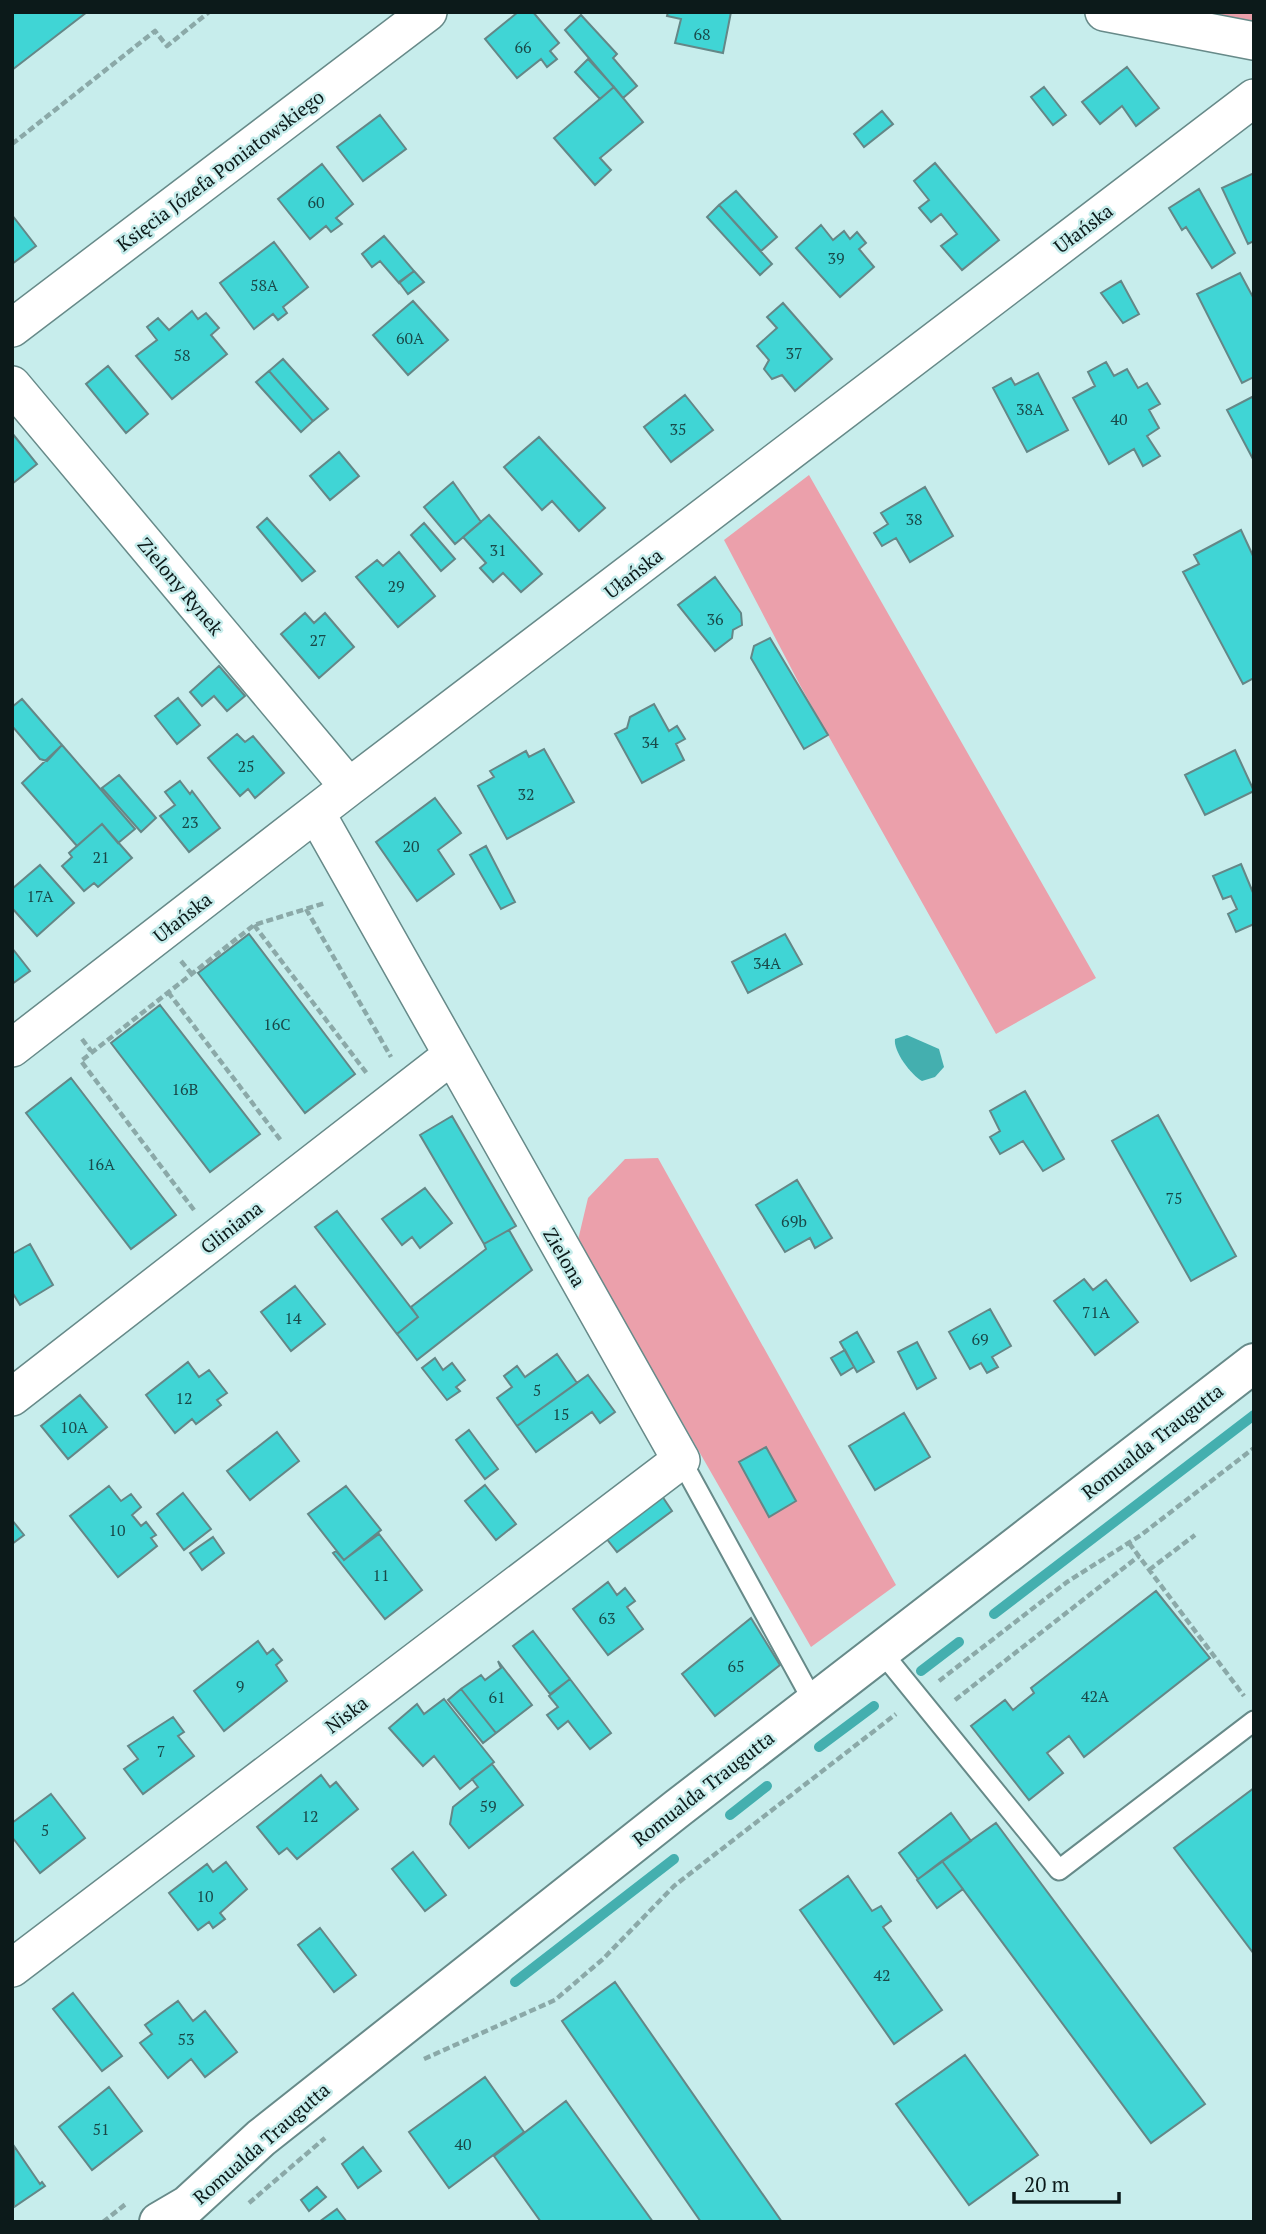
<svg xmlns="http://www.w3.org/2000/svg" width="1266" height="2234" viewBox="0 0 1266 2234" font-family="'PT Serif',serif">
<rect width="100%" height="100%" fill="#c7edec"/>
<path fill="#eba0ab" d="M1181,12H1254V26Z
M809,475L1096,978L996,1034L801,687L724,540Z
M658,1158L896,1585L811,1647L578,1240L588,1198L625,1159Z"/>
<path fill="#44afaf" d="M907,1035L939,1049L944,1067L935,1077L922,1081C911,1075 893,1051 895,1039Z"/>
<g fill="none" stroke-linecap="round" stroke-linejoin="round">
<path stroke="#44afaf" stroke-width="10" d="M994,1614L1254,1415
M921,1671L959,1642
M819,1747L874,1706
M730,1815L767,1786
M515,1982L674,1859"/>
</g>
<path fill="#40d5d5" stroke="#648787" stroke-width="2" d="M12,12H87L12,70Z
M518,12H533L559,43L550,51L557,59L547,67L541,59L517,78L485,39Z
M668,12H731L723,53L675,43L681,19L667,16Z
M581,15L617,54L613,58L637,86L623,98L565,30Z
M588,59L614,87L600,99L575,72Z
M1127,67L1159,108L1136,126L1122,106L1100,124L1082,102Z
M614,87L643,122L600,158L611,170L595,185L554,138Z
M1044,87L1066,115L1053,125L1031,97Z
M882,111L893,124L864,147L854,134Z
M380,115L406,149L363,181L337,147Z
M935,163L999,240L962,270L941,246L957,234L941,214L931,222L919,208L929,200L914,181Z
M322,164L353,204L336,218L342,224L331,232L326,226L310,239L278,199Z
M1254,173V241L1248,244L1222,188Z
M1199,189L1235,253L1212,268L1186,227L1182,230L1169,208Z
M736,191L777,237L761,251L719,205Z
M719,205L772,264L760,275L707,217Z
M12,215L36,246L12,264Z
M821,225L833,240L844,231L850,239L857,232L866,243L859,249L874,267L840,297L796,248Z
M384,236L414,271L399,283L380,261L372,267L362,254Z
M274,242L308,287L283,307L287,313L278,320L273,314L254,329L220,283Z
M414,271L424,282L408,294L399,282Z
M1240,273L1254,299V377L1242,383L1197,294Z
M1121,281L1139,314L1123,323L1101,293Z
M413,301L448,340L408,375L373,335Z
M783,303L832,359L795,391L782,375L772,379L764,369L769,360L757,346L777,328L767,317Z
M192,311L198,319L206,313L219,328L211,335L227,354L172,399L136,356L157,340L147,327L158,318L169,330Z
M283,359L328,409L313,421L269,371Z
M1106,362L1114,376L1127,369L1138,388L1147,383L1160,404L1149,410L1159,428L1147,436L1160,456L1143,466L1134,449L1109,464L1073,398L1095,386L1088,372Z
M108,366L148,414L126,433L86,384Z
M269,371L313,421L301,432L256,382Z
M1038,373L1068,430L1027,452L993,388L1011,378L1015,385Z
M685,395L713,430L671,462L644,427Z
M1254,396V461L1227,410Z
M12,433L37,464L12,484Z
M539,437L605,508L579,531L552,501L542,510L504,467Z
M339,452L359,476L330,500L310,476Z
M453,482L481,522L455,544L424,507Z
M925,487L953,536L910,562L896,538L882,546L874,533L888,524L881,513Z
M489,515L542,574L521,592L503,573L493,582L480,568L486,563L463,537Z
M267,518L315,571L302,581L257,527Z
M424,523L455,559L441,571L411,535Z
M1241,530L1254,558V678L1243,684L1183,572L1199,564L1194,555Z
M399,552L435,596L398,627L356,577L377,560L383,566Z
M715,577L741,613L742,625L733,630L732,638L715,651L678,605Z
M305,613L314,623L325,613L354,647L319,678L281,634Z
M770,638L828,735L804,749L751,658L754,646Z
M219,666L245,696L227,711L214,696L202,706L190,692Z
M178,698L200,725L177,744L155,716Z
M22,699L62,745L47,761L40,759L12,726V707Z
M654,704L669,731L677,726L685,739L676,744L684,760L642,783L615,734L627,728L630,717Z
M237,734L245,742L253,736L284,773L255,798L248,789L240,796L208,758Z
M62,745L135,829L118,843L102,824L77,846L22,783Z
M544,749L574,802L507,839L478,786L494,777L490,771L526,751L529,757Z
M1235,750L1254,791L1205,815L1185,775Z
M119,775L156,818L141,832L102,788Z
M180,781L190,794L192,791L220,828L189,852L160,816L175,805L165,792Z
M435,798L461,833L438,850L454,874L417,901L376,842Z
M102,824L132,858L98,887L94,883L84,891L62,866L72,857L69,853Z
M486,846L515,902L501,909L470,855Z
M1241,864L1254,895V924L1236,932L1228,914L1237,909L1231,896L1223,899L1213,876Z
M40,865L74,903L37,936L12,908V889Z
M249,934L355,1074L305,1113L198,973Z
M785,934L802,964L748,993L732,962Z
M12,948L30,971L12,984Z
M160,1005L260,1134L210,1172L111,1043Z
M71,1078L176,1215L131,1249L26,1113Z
M1025,1091L1064,1159L1043,1171L1023,1141L1000,1154L990,1137L1000,1131L990,1111Z
M1158,1115L1236,1256L1191,1281L1112,1141Z
M452,1116L516,1226L484,1244L420,1135Z
M797,1180L832,1238L815,1248L810,1238L785,1252L756,1205Z
M425,1188L452,1223L420,1248L412,1237L402,1245L382,1219Z
M337,1211L418,1317L397,1334L315,1227Z
M509,1230L532,1270L417,1360L397,1334L418,1317L411,1307L486,1249L484,1244Z
M30,1244L53,1285L20,1305L12,1292V1254Z
M1084,1279L1093,1290L1106,1280L1138,1322L1095,1355L1054,1301Z
M295,1286L325,1324L291,1351L261,1312Z
M990,1309L1011,1346L992,1357L998,1367L987,1373L981,1363L970,1369L949,1332Z
M857,1332L874,1362L857,1372L840,1342Z
M917,1342L936,1378L917,1389L898,1352Z
M845,1350L854,1367L841,1375L831,1358Z
M557,1354L577,1383L517,1426L497,1398L512,1387L504,1376L517,1366L525,1377Z
M435,1358L443,1370L452,1363L465,1380L456,1387L460,1391L447,1400L422,1368Z
M188,1362L199,1377L209,1370L227,1393L217,1400L221,1405L196,1424L192,1419L175,1433L146,1395Z
M588,1375L615,1412L600,1423L592,1412L536,1452L517,1426Z
M80,1395L107,1427L68,1459L41,1426Z
M904,1413L930,1457L875,1490L849,1446Z
M469,1430L498,1469L485,1479L456,1440Z
M277,1432L299,1461L250,1500L227,1471Z
M766,1447L796,1501L769,1517L739,1462Z
M485,1485L516,1524L496,1540L465,1501Z
M109,1486L121,1501L131,1494L141,1507L132,1515L141,1526L146,1522L156,1535L151,1538L157,1546L118,1577L70,1516Z
M346,1486L381,1530L344,1560L308,1514Z
M183,1493L211,1529L184,1550L157,1514Z
M662,1496L672,1511L617,1552L606,1538Z
M12,1520L24,1535L12,1544Z
M379,1534L422,1590L385,1619L333,1553L336,1551L344,1560Z
M213,1537L224,1553L202,1570L190,1553Z
M608,1582L617,1595L625,1588L635,1601L627,1607L643,1629L608,1655L573,1609Z
M1156,1591L1210,1658L1084,1757L1069,1736L1047,1753L1063,1773L1029,1800L971,1726L1005,1700L1013,1710L1034,1693L1031,1688Z
M751,1618L780,1665L715,1716L682,1674Z
M533,1631L570,1679L550,1694L513,1646Z
M258,1641L267,1654L273,1649L282,1660L276,1665L287,1681L224,1731L194,1691Z
M498,1661L532,1705L496,1733L461,1689L481,1675L485,1680L501,1668Z
M570,1679L611,1733L590,1749L568,1721L558,1729L547,1715L558,1707L549,1696Z
M461,1689L496,1733L483,1743L448,1700Z
M444,1699L494,1762L460,1789L434,1756L423,1766L389,1728L417,1704L424,1714Z
M173,1717L184,1732L178,1736L194,1756L143,1794L124,1769L138,1759L128,1746Z
M492,1764L523,1805L469,1848L450,1824L453,1807L478,1787L472,1779Z
M321,1775L330,1787L336,1782L358,1809L297,1859L287,1848L279,1854L257,1827Z
M1254,1788V1954L1174,1848Z
M51,1794L85,1838L40,1873L12,1837V1823Z
M951,1813L971,1841L918,1879L899,1853Z
M996,1823L1205,2104L1151,2143L942,1861Z
M413,1852L446,1895L425,1911L392,1869Z
M942,1861L963,1889L937,1908L917,1880Z
M226,1862L247,1889L220,1913L225,1919L213,1928L209,1922L198,1930L169,1893L207,1864L213,1872Z
M848,1876L872,1911L881,1906L891,1921L883,1927L942,2010L894,2044L800,1910Z
M320,1928L356,1975L334,1992L298,1945Z
M615,1982L782,2222H701L562,2021Z
M73,1993L122,2056L102,2071L53,2009Z
M178,2001L193,2021L205,2011L237,2052L205,2077L191,2059L168,2078L140,2043L152,2034L145,2025Z
M965,2055L1038,2155L969,2205L896,2104Z
M485,2077L524,2132L449,2188L409,2132Z
M109,2087L142,2131L92,2170L59,2127Z
M566,2101L653,2222H541L494,2156Z
M14,2146L40,2184L42,2182L45,2186L14,2207Z
M363,2147L381,2171L358,2188L342,2164Z
M317,2187L326,2197L309,2211L301,2200Z
M337,2209L347,2222H319Z"/>
<g fill="none" stroke-linecap="round" stroke-linejoin="round">
<defs>
<path id="service" d="M681,1460L813,1701
M880,1650L1059,1870L1254,1721"/>
<path id="minor" d="M1104,12L1254,41
M12,328L428,12
M12,385L349,787
M12,1048L349,787L1254,98
M12,1397L451,1056
M12,1968L681,1460L316,813"/>
<path id="tertiary" d="M159,2222L188,2205L261,2138L678,1808L1254,1363"/>
</defs>
<use href="#service" stroke="#678a89" stroke-width="23"/>
<use href="#minor" stroke="#678a89" stroke-width="40"/>
<use href="#tertiary" stroke="#678a89" stroke-width="42"/>
<path stroke="#8ba9a8" stroke-width="4.5" stroke-dasharray="7 3.5" stroke-linecap="butt" d="M12,144L155,31L167,46L209,12
M306,909L391,1057
M254,925L368,1075
M181,961L191,973
M168,992L282,1142
M82,1039L91,1051
M194,1210L81,1061L254,925L325,903
M1129,1543L1244,1696
M1149,1570L1195,1535
M939,1681L1067,1582L1141,1535L1254,1448
M955,1700L1139,1556
M424,2059L555,2000L603,1959L674,1886L896,1714
M249,2203L325,2138
M103,2222L127,2203"/>
<use href="#service" stroke="#fff" stroke-width="19"/>
<use href="#minor" stroke="#fff" stroke-width="37"/>
<use href="#tertiary" stroke="#fff" stroke-width="38"/>
</g>
<g text-anchor="middle" dominant-baseline="central" stroke-width="5" stroke-linejoin="round" paint-order="stroke">
<g font-size="16" fill="#194949">
<text x="702" y="34">68</text>
<text x="523" y="47">66</text>
<text x="316" y="202">60</text>
<text x="836" y="258">39</text>
<text x="264" y="285">58A</text>
<text x="410" y="338">60A</text>
<text x="794" y="353">37</text>
<text x="182" y="355">58</text>
<text x="1030" y="409">38A</text>
<text x="1119" y="419">40</text>
<text x="678" y="429">35</text>
<text x="914" y="519">38</text>
<text x="498" y="550">31</text>
<text x="396" y="586">29</text>
<text x="715" y="619">36</text>
<text x="318" y="640">27</text>
<text x="650" y="742">34</text>
<text x="246" y="766">25</text>
<text x="526" y="794">32</text>
<text x="190" y="822">23</text>
<text x="411" y="846">20</text>
<text x="101" y="857">21</text>
<text x="40" y="896">17A</text>
<text x="767" y="963">34A</text>
<text x="277" y="1024">16C</text>
<text x="185" y="1089">16B</text>
<text x="101" y="1164">16A</text>
<text x="1174" y="1198">75</text>
<text x="794" y="1221">69b</text>
<text x="1096" y="1312">71A</text>
<text x="293" y="1318">14</text>
<text x="980" y="1339">69</text>
<text x="537" y="1390">5</text>
<text x="184" y="1398">12</text>
<text x="561" y="1414">15</text>
<text x="74" y="1427">10A</text>
<text x="117" y="1530">10</text>
<text x="381" y="1575">11</text>
<text x="607" y="1618">63</text>
<text x="736" y="1666">65</text>
<text x="240" y="1686">9</text>
<text x="1095" y="1696">42A</text>
<text x="497" y="1697">61</text>
<text x="161" y="1751">7</text>
<text x="488" y="1806">59</text>
<text x="310" y="1816">12</text>
<text x="45" y="1830">5</text>
<text x="205" y="1896">10</text>
<text x="882" y="1975">42</text>
<text x="186" y="2039">53</text>
<text x="101" y="2129">51</text>
<text x="463" y="2144">40</text>
</g>
<g font-size="19" fill="#0c1a1a" stroke="#c7edec">
<text transform="translate(220 170) rotate(-37)">Księcia Józefa Poniatowskiego</text>
<text transform="translate(1083 228) rotate(-37)">Ułańska</text>
<text transform="translate(633 573) rotate(-38)">Ułańska</text>
<text transform="translate(181 586) rotate(50)">Zielony Rynek</text>
<text transform="translate(182 917) rotate(-38)">Ułańska</text>
<text transform="translate(231 1227) rotate(-38)">Gliniana</text>
<text transform="translate(565 1257) rotate(60)">Zielona</text>
<text transform="translate(1152 1441) rotate(-38)">Romualda Traugutta</text>
<text transform="translate(346 1714) rotate(-37)">Niska</text>
<text transform="translate(703 1788) rotate(-38)">Romualda Traugutta</text>
<text transform="translate(261 2143) rotate(-41)">Romualda Traugutta</text>
</g>
</g>
<rect width="1266" height="2234" fill="none" stroke="#0c1a1a" stroke-width="28"/>
<path d="M1014 2192v10h105v-10" fill="none" stroke="#0c1a1a" stroke-width="3.5"/>
<text x="1024" y="2192" font-size="21" fill="#0c1a1a" stroke="#c7edec" stroke-width="5" paint-order="stroke">20 m</text>
</svg>
